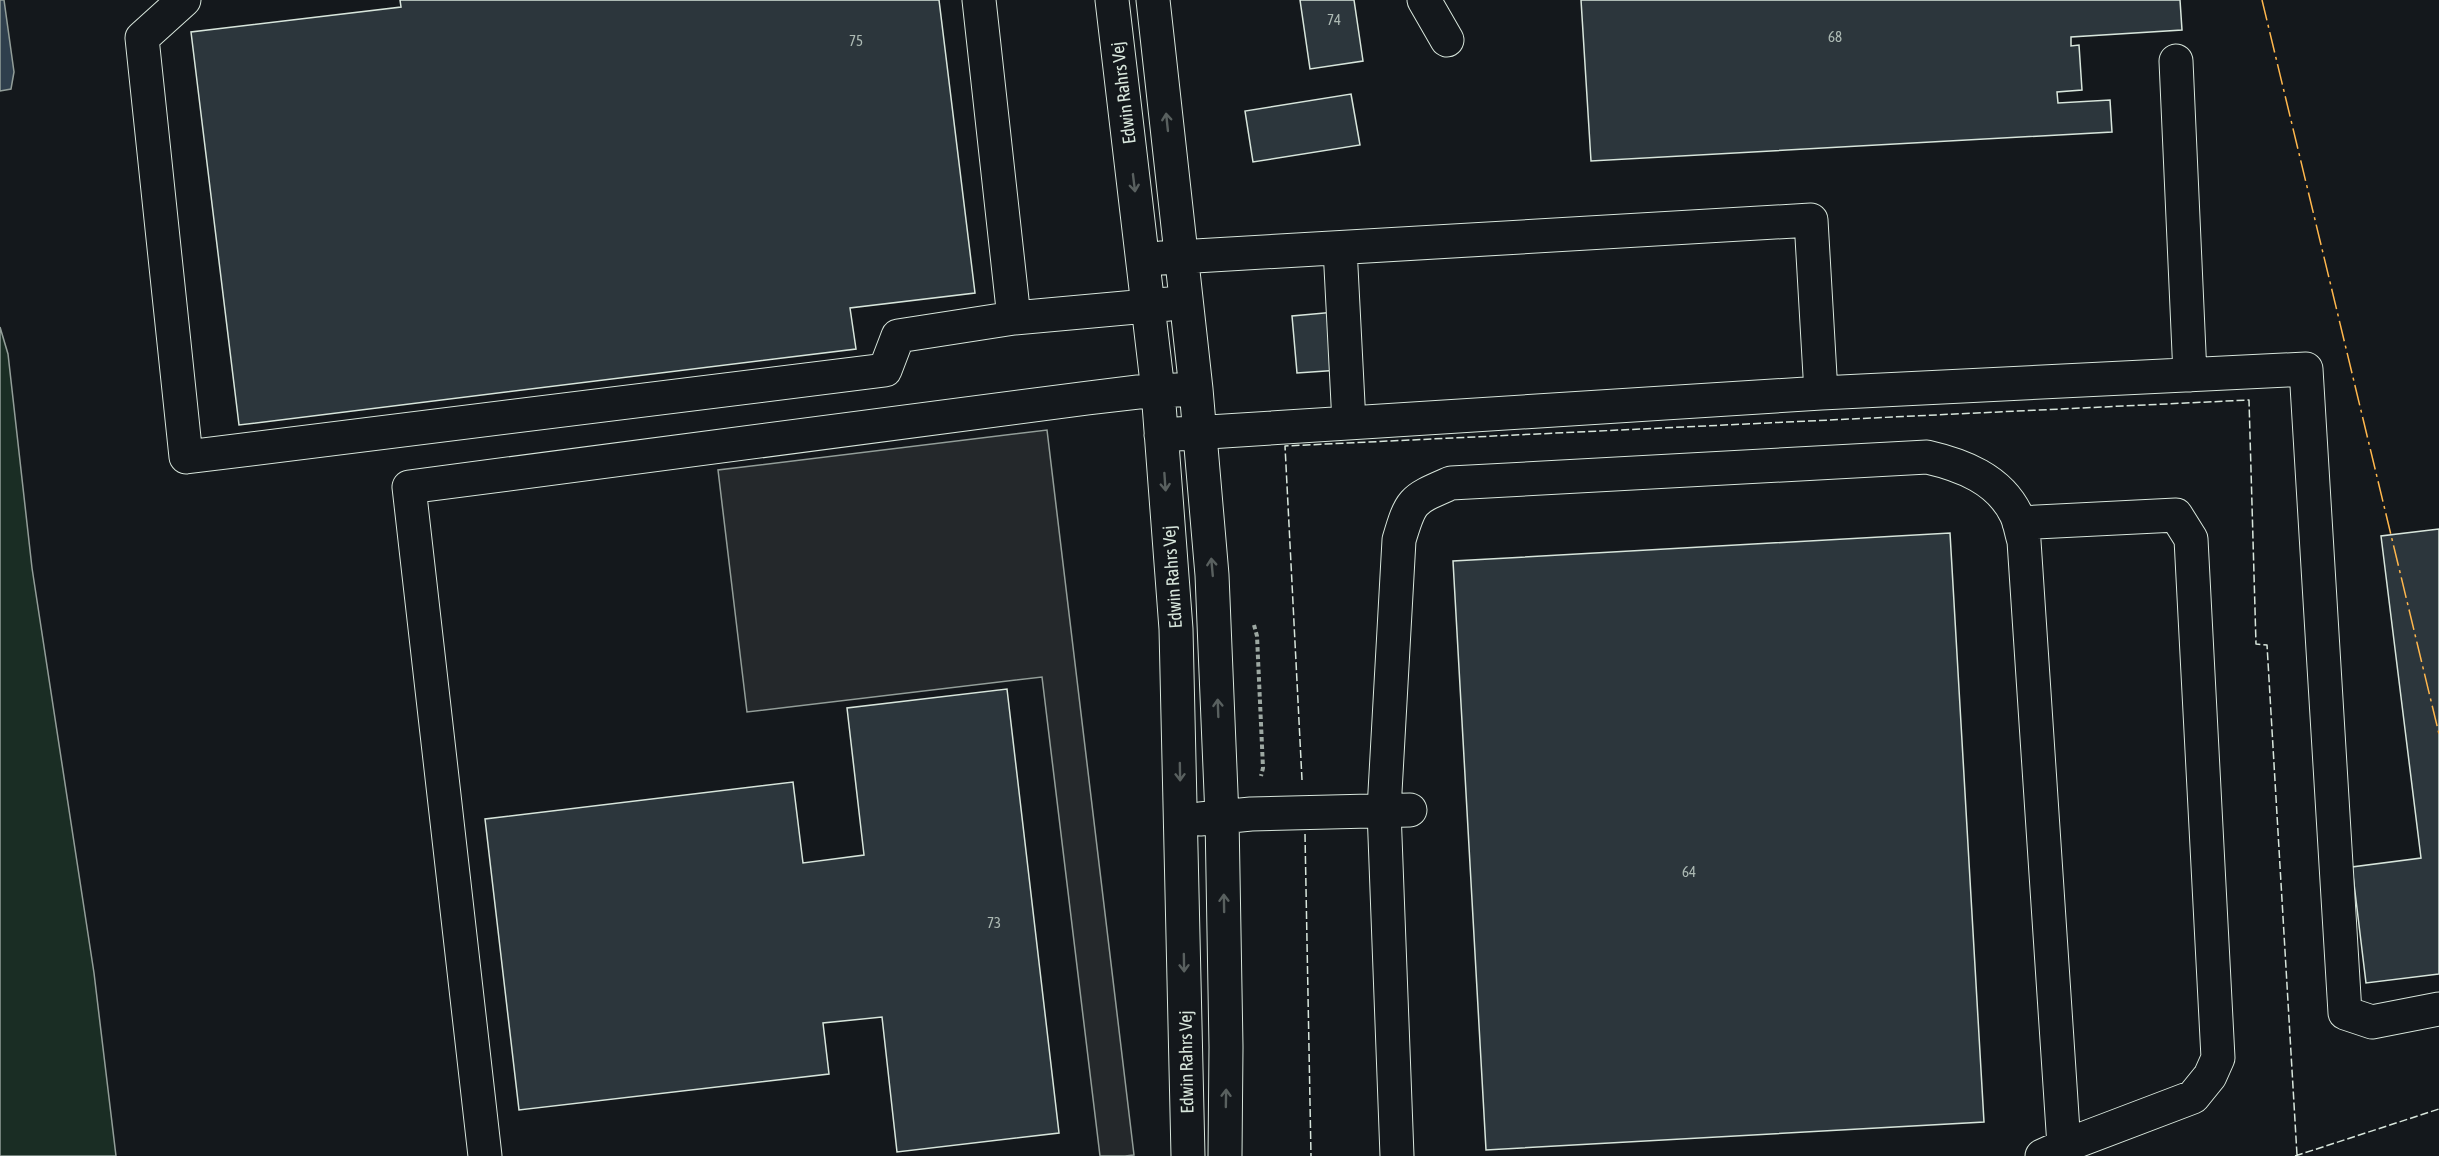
<svg xmlns="http://www.w3.org/2000/svg" width="2439" height="1156" viewBox="0 0 2439 1156" font-family="'Asap Condensed',sans-serif">
<rect width="100%" height="100%" fill="#14181c"/>
<path fill="#1a2d24" stroke="#939e99" stroke-width="1.5" d="M0,327L8,354L32,568L94,973L116,1156H0Z"/>
<path fill="#24282b" stroke="#939e99" stroke-width="1.5" d="M1047,430L1134,1155L1125,1156H1100L1042,677L747,712L718,470Z"/>
<path fill="#2f3f4d" stroke="#939e99" stroke-width="1.5" d="M0,0H4L14,72L11,89L0,91Z"/>
<path fill="#2c363c" stroke="#d8e6dc" stroke-width="1.5" d="M400,0H939L975,293L850,308L856,349L239,425L191,32L401,7Z
M1300,0H1354L1363,61L1310,69Z
M1581,0H2180L2182,30L2071,37V46L2079,45L2082,90L2057,92L2058,103L2110,100L2112,132L1591,161Z
M1351,94L1360,145L1253,162L1245,111Z
M1335,312L1340,370L1297,373L1292,316Z
M2439,529V974L2366,983L2352,867L2421,858L2381,536Z
M1950,533L1984,1122L1486,1150L1453,561Z
M1007,689L1059,1133L897,1152L882,1017L823,1023L829,1074L519,1110L485,819L793,782L803,863L864,855L847,708Z"/>
<g fill="none" stroke-linecap="round" stroke-linejoin="round">
<defs>
<path id="minor" d="M184,0L142,38L186,457L885,370L898,336L1014,318
M979,0L1014,318L1169,304
M1112,0L1158,391L1176,629L1188,1156
M1153,0L1196,389L1212,575L1222,817L1226,1047L1225,1156
M1424,0L1447,40
M2176,61L2190,375
M1340,248L1349,423
M1161,258L1811,220L1821,393
M1161,435L1821,393L2306,369L2345,1013L2372,1022L2439,1009
M2019,523L2176,515L2191,539L2218,1058L2210,1076L2193,1097L2064,1146
M1200,819L1251,814L1410,810
M485,1156L409,487L1088,398L1138,392L1196,389
M1397,1156L1384,810L1399,540C1411,499 1412,500 1451,483L1927,457C1962,465 1999,479 2016,514C2020,522 2021,532 2024,541L2064,1146L2042,1156"/>
</defs>
<use href="#minor" stroke="#d8e6dc" stroke-width="35"/>
<path stroke="#9da8a2" stroke-width="4" stroke-dasharray="4.5 3" stroke-linecap="butt" d="M1254,625L1257,636L1263,768L1261,776"/>
<use href="#minor" stroke="#14181c" stroke-width="33"/>
<path stroke="#d8e6dc" stroke-width="1.5" stroke-dasharray="8 3" stroke-linecap="butt" d="M1302,780L1285,446L2249,400L2256,644L2267,645L2297,1155
M1305,834L1311,1156
M2295,1156L2439,1109"/>
<path stroke="#ffb74d" stroke-width="1.5" stroke-dasharray="21 4.5 3 4.5" stroke-linecap="butt" d="M2262,0L2439,734"/>
</g>
<defs><path id="oneway-shaft" d="M-6 0H5M1.5-3L5.5 0L1.5 3" fill="none" stroke-width="1.6" stroke-linecap="round" stroke-linejoin="round" transform="scale(1.5)"/></defs>
<g stroke="#59605f">
<use href="#oneway-shaft" transform="translate(1167 122) rotate(-96)"/>
<use href="#oneway-shaft" transform="translate(1134 183) rotate(83)"/>
<use href="#oneway-shaft" transform="translate(1165 482) rotate(86)"/>
<use href="#oneway-shaft" transform="translate(1212 567) rotate(-95)"/>
<use href="#oneway-shaft" transform="translate(1218 708) rotate(-92)"/>
<use href="#oneway-shaft" transform="translate(1180 772) rotate(89)"/>
<use href="#oneway-shaft" transform="translate(1224 903) rotate(-91)"/>
<use href="#oneway-shaft" transform="translate(1184 963) rotate(89)"/>
<use href="#oneway-shaft" transform="translate(1226 1098) rotate(-89)"/>
</g>
<g text-anchor="middle" dominant-baseline="central" stroke-width="4.5" stroke-linejoin="round" paint-order="stroke">
<g font-size="15" fill="#adbab4">
<text x="1334" y="19">74</text>
<text x="1835" y="36">68</text>
<text x="856" y="40">75</text>
<text x="1689" y="871">64</text>
<text x="994" y="922">73</text>
</g>
<g font-size="18" fill="#d8e6dc" stroke="#14181c">
<text transform="translate(1123 93) rotate(-97)">Edwin Rahrs Vej</text>
<text transform="translate(1172 577) rotate(-94)">Edwin Rahrs Vej</text>
<text transform="translate(1186 1062) rotate(-91)">Edwin Rahrs Vej</text>
</g>
</g>
</svg>
